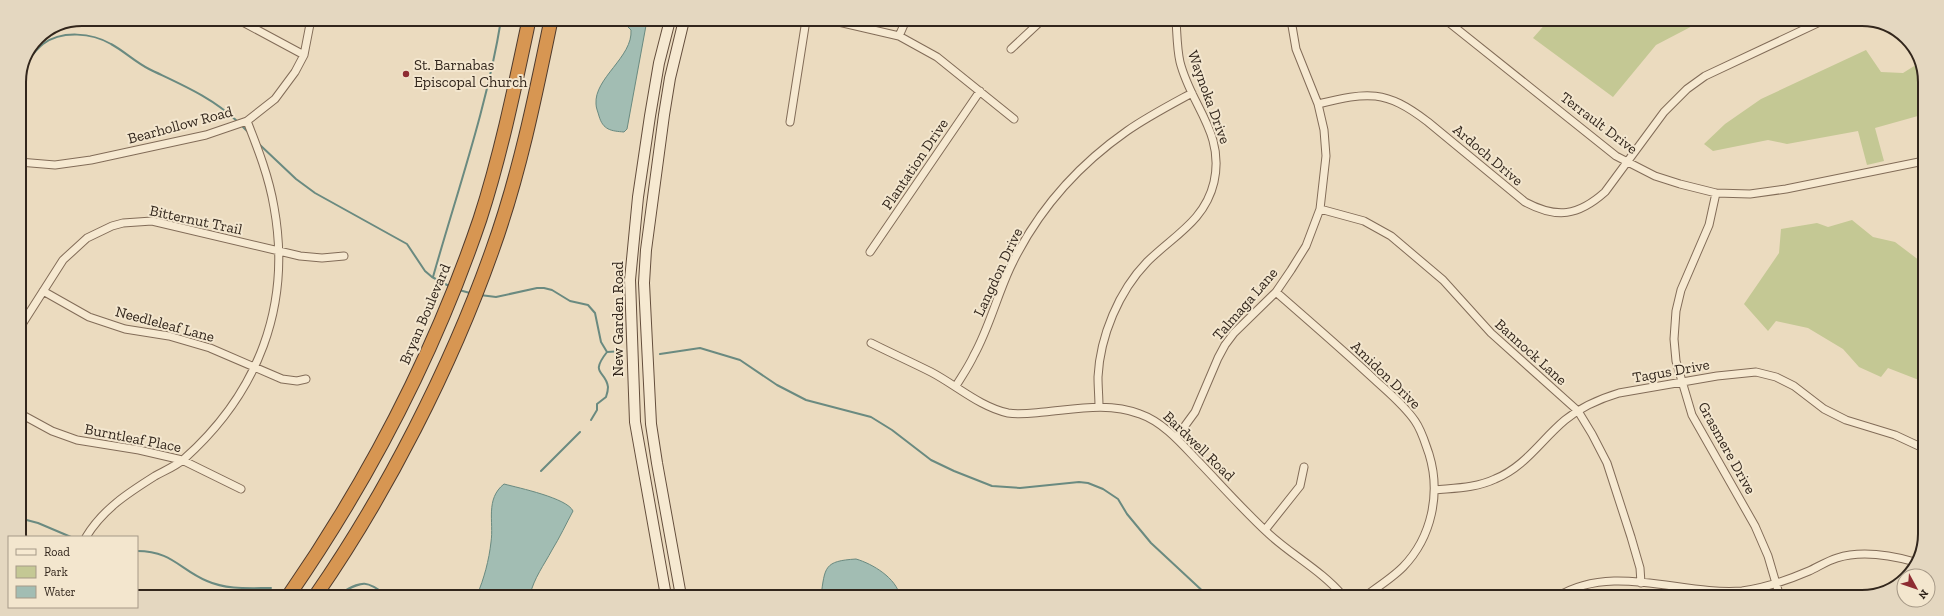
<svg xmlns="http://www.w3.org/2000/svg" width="1944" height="616" viewBox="0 0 1944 616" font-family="'Zilla Slab',serif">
<rect width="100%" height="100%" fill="#ebdbbf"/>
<path fill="#c4c894" d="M1548,21H1702L1656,45L1613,97L1533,38Z
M1866,50L1881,72L1903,73L1919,63L1925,78V114L1875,128L1884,161L1867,165L1858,131L1787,144L1768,140L1713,151L1704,144L1725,124L1761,99Z
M1852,220L1873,237L1895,242L1924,264V382L1888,368L1881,377L1859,367L1843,349L1808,328L1776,321L1768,331L1744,304L1779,253L1781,229L1817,223L1828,227Z"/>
<path fill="#a2bdb3" stroke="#6a8a80" d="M625,20H647L627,129L624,132C611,131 603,130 599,116C598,112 596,108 596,104C594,78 633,57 631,30L625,24Z
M504,484C519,488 567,498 573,511C566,524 560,537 552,550C544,565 534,578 530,595H477C484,579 489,560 491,542C494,522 485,499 504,484Z
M856,559C873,564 896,578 900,596H821C825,567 824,561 856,559Z"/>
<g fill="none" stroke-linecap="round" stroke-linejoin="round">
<path stroke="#6a8a80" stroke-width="2" d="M29,59C33,54 38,48 43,44C62,30 92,33 111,44C124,51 135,62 149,69C180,84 212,97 238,122
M241,125L249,133
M260,145L296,179L315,193L407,244L425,271L432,277L449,286
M433,277C457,192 487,107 501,20
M459,290L470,293
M480,295L496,297L537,288H544L552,290L570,301L588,305L595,313L601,342L607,352
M607,352L623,351
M660,354L700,348L740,360L777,385L806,400L871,417L892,430L931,460L954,471L992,486L1020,488L1079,482L1088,483L1103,489L1118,499L1127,514L1151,543L1208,596
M591,420L597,410V404L606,397C607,394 608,390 608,387C606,370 589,375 607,352
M541,471L580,432
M19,518L38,523L71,537
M137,551C172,551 179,569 207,581C227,590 250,588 271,588
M336,595C361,583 363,577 386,595"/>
<defs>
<path id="street" d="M237,19L304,55
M830,20L899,36L937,57L1014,119
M1447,21L1616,156L1655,176L1680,184L1716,193L1750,194L1786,189L1924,161
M899,36L906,20
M1011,49L1042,20
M1318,104C1368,92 1385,89 1428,122L1525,202C1557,219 1578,216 1605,192L1664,112L1687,89L1705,76L1822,21
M790,122L806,20
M19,162L55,165L91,160L206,135L247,121L275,99L295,72L304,55L311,19
M1716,193L1709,225L1681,290L1676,311L1674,339L1676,361L1692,415L1755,526L1768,556L1780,597
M1320,209L1364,221L1391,236L1443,280L1491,333L1578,411L1592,434L1607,463L1631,537L1640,568L1641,583
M870,252L980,91
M43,291L89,317L125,329L169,336L210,348L282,379L297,381L306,379
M1276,292C1309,321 1343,350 1375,380C1389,393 1404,405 1415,421C1422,431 1425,443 1429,454C1441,493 1432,537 1403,567C1392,578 1378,587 1365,596
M19,329L63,260L87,238L112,226L123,223L152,221L300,256L322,258L344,256
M871,343C891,353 911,362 931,372C956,385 980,407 1008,413C1020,415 1032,413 1044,412C1076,409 1109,402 1140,414C1163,422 1181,443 1198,461C1221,485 1244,511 1269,534C1293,556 1322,571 1343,596
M956,386C962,376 969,366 974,355C989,328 997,296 1010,268C1036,213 1077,166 1127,131C1147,117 1170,105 1192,93
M1099,407C1099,397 1098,387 1098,377C1100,336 1119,291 1147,262C1173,236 1205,221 1214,182C1225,133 1191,106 1180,62C1177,49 1177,34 1176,20
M19,413L52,431L77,440L139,450L182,460L241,489
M1176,438L1195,412L1218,358L1225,345L1234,333L1276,292L1291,270L1306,246L1320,209L1326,156L1324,130L1318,104L1296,49L1291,20
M1435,490C1455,488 1476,488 1495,479C1525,467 1541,440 1565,420C1581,407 1599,399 1619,393L1717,376L1756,372L1776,377L1794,386L1824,409L1846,420L1895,435L1923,448
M1265,530L1300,486L1304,467
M86,537C103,509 128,493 155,476C164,471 176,466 184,459C258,393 292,306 274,207C269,177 258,149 247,121
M1557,597C1613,562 1682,596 1742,591C1766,588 1788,580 1809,571C1818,567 1827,561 1837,558C1862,550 1890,555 1915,562"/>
<path id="secondary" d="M666,596L635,422L630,280L638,197L650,116L659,63L670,20
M681,596L657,463L651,424L644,283L646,250L664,115L670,78L684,20"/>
<path id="highway" d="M289,595C369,479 435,352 480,219C501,154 515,86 529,20
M316,595C386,494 451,367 492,251C519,176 535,98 551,20"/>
</defs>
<use href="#street" stroke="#826c58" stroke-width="9"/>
<use href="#secondary" stroke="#644e3c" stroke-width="12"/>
<use href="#highway" stroke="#503b2d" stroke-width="15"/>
<use href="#street" stroke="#f6e9d1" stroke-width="7"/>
<use href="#secondary" stroke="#f6e9d1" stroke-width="10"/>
<use href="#highway" stroke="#d79652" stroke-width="13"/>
</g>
<circle fill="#8e2c32" stroke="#f3e6ce" stroke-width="1.5" cx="406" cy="74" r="4"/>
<g text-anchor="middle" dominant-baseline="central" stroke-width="4" stroke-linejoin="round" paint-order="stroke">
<g font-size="15" fill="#32261c" stroke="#f3e6ce" text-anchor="start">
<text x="414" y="65">St. Barnabas<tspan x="414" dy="17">Episcopal Church</tspan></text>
</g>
<g font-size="15" fill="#32261c" stroke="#f3e6ce">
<text transform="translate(1209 97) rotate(70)">Waynoka Drive</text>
<text transform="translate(1599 123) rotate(37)">Terrault Drive</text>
<text transform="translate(180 125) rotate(-15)">Bearhollow Road</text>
<text transform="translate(1488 155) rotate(40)">Ardoch Drive</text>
<text transform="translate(915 164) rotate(-56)">Plantation Drive</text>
<text transform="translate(196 220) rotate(12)">Bitternut Trail</text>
<text transform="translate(998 272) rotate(-65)">Langdon Drive</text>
<text transform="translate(1245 304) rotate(-49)">Talmaga Lane</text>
<text transform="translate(425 314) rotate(-67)">Bryan Boulevard</text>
<text transform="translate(618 319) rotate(-90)">New Garden Road</text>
<text transform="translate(165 324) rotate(15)">Needleleaf Lane</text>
<text transform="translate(1531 352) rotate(42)">Bannock Lane</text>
<text transform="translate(1671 371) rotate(-10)">Tagus Drive</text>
<text transform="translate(1386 375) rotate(44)">Amidon Drive</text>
<text transform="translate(133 438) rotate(11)">Burntleaf Place</text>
<text transform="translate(1199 446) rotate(44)">Bardwell Road</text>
<text transform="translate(1727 448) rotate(61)">Grasmere Drive</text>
</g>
</g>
<path d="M0 0H1944V616H0ZM82 26H1862A56 56 0 0 1 1918 82V534A56 56 0 0 1 1862 590H82A56 56 0 0 1 26 534V82A56 56 0 0 1 82 26Z" fill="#e4d7c0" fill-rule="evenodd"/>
<path fill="none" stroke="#32261c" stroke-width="2" d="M82 26H1862A56 56 0 0 1 1918 82V534A56 56 0 0 1 1862 590H82A56 56 0 0 1 26 534V82A56 56 0 0 1 82 26Z"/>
<rect x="8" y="536" width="130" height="72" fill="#f3e6ce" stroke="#a69987"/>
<rect x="16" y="549" width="20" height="6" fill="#f6e9d1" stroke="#a69987"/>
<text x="44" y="556" font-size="12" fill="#32261c">Road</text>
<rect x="16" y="566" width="20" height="12" fill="#c4c894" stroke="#a69987"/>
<text x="44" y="576" font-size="12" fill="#32261c">Park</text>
<rect x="16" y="586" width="20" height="12" fill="#a2bdb3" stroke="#a69987"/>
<text x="44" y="596" font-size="12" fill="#32261c">Water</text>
<g transform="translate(1916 588) rotate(130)"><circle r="19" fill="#f3e6ce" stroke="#a69987"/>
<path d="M0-3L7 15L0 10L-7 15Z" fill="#8e2c32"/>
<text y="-6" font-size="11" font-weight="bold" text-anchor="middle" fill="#32261c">N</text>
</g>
</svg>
